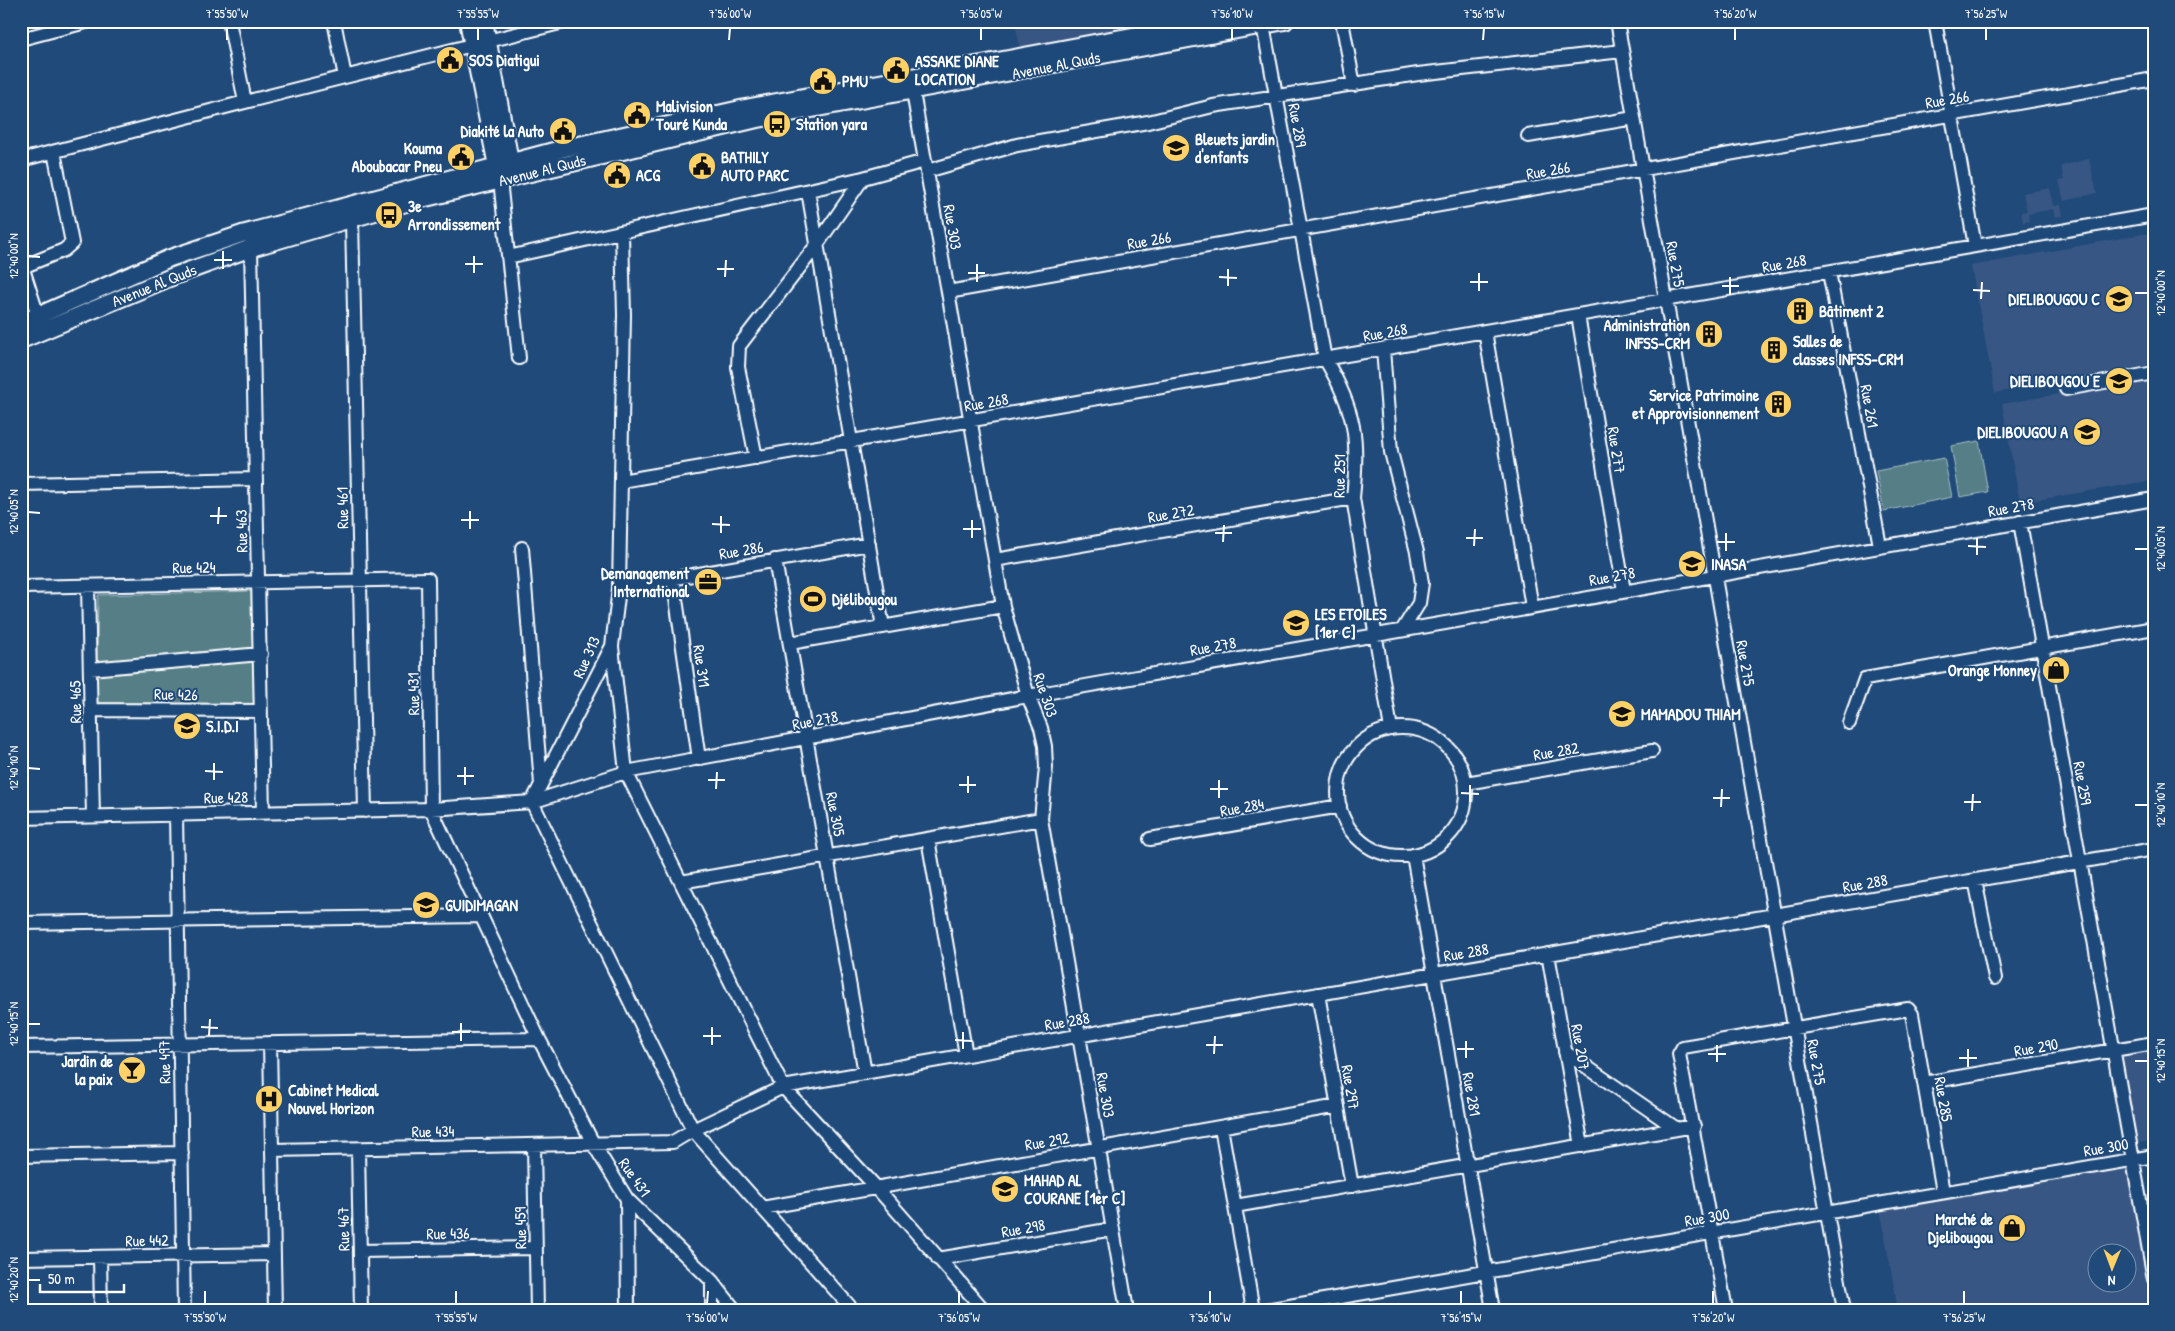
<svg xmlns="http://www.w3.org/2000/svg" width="2175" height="1331" viewBox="0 0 2175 1331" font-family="'Patrick Hand',sans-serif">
<rect width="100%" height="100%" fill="#1f4a7a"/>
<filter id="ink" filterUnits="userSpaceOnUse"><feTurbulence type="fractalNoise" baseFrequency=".02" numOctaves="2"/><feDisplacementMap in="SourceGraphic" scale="10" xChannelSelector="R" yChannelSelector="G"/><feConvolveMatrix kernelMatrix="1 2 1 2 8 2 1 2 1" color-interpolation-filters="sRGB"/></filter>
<g filter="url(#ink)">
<path fill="#375784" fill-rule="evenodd" d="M1015,21H1176L1020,50Z
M2089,159L2097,193L2064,201L2059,181L2064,180L2061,166Z
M2050,188L2053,206L2061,205L2063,216L2055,217L2053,209L2028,214L2029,221L2023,223L2021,212L2027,211L2023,193Z
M2154,232V364L1995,393L1971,266Z
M2154,377V480L2020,503L2002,404Z
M2154,1049V1141L2137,1143L2121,1054Z
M2130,1163L2151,1310H1898L1879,1202ZM2098,1254H2128V1284H2098Z"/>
<path fill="#547e86" stroke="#aabec2" d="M1979,441L1988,492L1960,497L1951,446Z
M1944,458L1952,497L1884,511L1876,471Z
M255,591L259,704L96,703L98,595Z"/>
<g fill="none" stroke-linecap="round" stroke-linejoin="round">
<defs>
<path id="minor" d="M229,21L245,102
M334,21L345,77
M1342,21L1354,85
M1617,21L1844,1310
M1935,21L1975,246
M1263,25L1325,359C1356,411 1359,439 1353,498L1391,729
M21,39L90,21
M913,92L1003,606L1028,696L1041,728L1045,746L1046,767L1041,819L1127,1310
M1528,136L1634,118
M21,160L245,102L568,21
M927,171L1017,145L1148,122L1213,106L1418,74L1622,51
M500,180L519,358
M808,191L883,627
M350,211L352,220L365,811
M622,232L624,315L619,588L612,646L532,802L693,1130L853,1310
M251,248L263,813
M508,257L863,178
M1829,272L1880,546
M948,292L2154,79
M1578,315L1624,591
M38,316L24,272L25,266L64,250L72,243L54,152
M1485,331L1532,607
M1383,349L1391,452L1417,552L1422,583L1419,603L1403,629
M2066,389L2154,373
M756,458L738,367L739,346L816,246L863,178L925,161
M621,481L2154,215
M21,484L256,479
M2020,522L2154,1279
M522,548L541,784
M775,560L865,1073
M995,560L1353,498
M673,578L699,759
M88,586L93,816
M21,587L428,579L431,809L539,1039L594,1145L627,1199L712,1281L735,1310
M619,588L869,544
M790,643L1003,606
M612,647L626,772L783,1087L876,1187L984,1310
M90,669L261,654
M91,710L261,711
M1849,723L1865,679L2154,628
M1338 792a64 64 0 1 1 128 0a64 64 0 1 1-128 0Z
M1466,783L1652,751
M176,814L184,1310
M21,818L431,809L532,802L626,772L1028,696L2154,499
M928,839L966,1055
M1150,839L1340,806
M1413,855L1493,1310
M1975,880L1995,978
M681,882L1041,819
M21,923L481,916
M1548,954L1582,1146
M1318,994L1352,1186
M270,1043L275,1310
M21,1047L539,1039
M1565,1052L1677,1129
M1924,1083L2154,1043
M1221,1127L1253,1310
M534,1146L537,1310
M358,1149L361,1310
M272,1150L673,1142L693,1130L783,1087L2154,849
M21,1156L182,1153
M627,1199L628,1310
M1235,1206L1694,1126
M762,1208L1338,1106
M360,1251L536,1248
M100,1257L101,1310
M21,1258L274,1254
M938,1259L1113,1229
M712,1281V1310
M1266,1310L2154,1156
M1726,1310L1679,1054L1683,1047L1908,1009L1912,1014L1943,1192"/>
<path id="major" d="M468,21L499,176
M484,21L512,172
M21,323L170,258L242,234L561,149L745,108L1213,21
M21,340L174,276L251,248L413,201L753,120L1285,21"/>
</defs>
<use href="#minor" stroke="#fff" stroke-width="16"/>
<use href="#major" stroke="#fff" stroke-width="20"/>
<use href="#minor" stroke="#1f4a7a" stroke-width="12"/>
<use href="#major" stroke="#1f4a7a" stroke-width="16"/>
</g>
</g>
<path fill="none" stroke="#fff" stroke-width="2" d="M227,40V28M478,40V28M729,40L730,28M981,40V28M1232,40V28M1483,40L1484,28M1735,40V28M1986,40V28M28,256L40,257M214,260H232M465,264H483M223,269V251M717,269H734M474,273V256M968,273H985M725,277L726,260M1219,277L1237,278M977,282V264M1470,282H1488M1228,286V269M1722,286H1739M1973,290L1990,291M1479,291V273M2135,293H2148M1730,295V277M1981,299L1982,282M28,512L40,513M210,516H227M461,520H479M218,524L219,507M712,524L730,525M470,529V511M963,529H981M721,533V516M1215,533H1232M972,538V520M1466,538H1483M1223,542L1224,525M1717,542H1735M1474,546L1475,529M1968,546L1986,547M2135,549H2148M1726,551V533M1977,555V538M28,768L40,769M205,771L223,772M457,776H474M214,780V763M708,780H725M465,785V767M959,785H976M716,789L717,772M1210,789H1228M968,793V776M1461,793L1479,794M1219,798V780M1713,798H1730M1470,802V785M1964,802H1981M2135,805H2148M1721,807L1722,789M1972,811L1973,794M28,1024H40M201,1027L218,1028M452,1032H470M209,1036L210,1019M703,1036H721M955,1040L972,1041M461,1041V1023M712,1045V1027M1206,1045H1223M963,1049V1032M1457,1049H1474M1214,1054L1215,1036M1708,1054H1726M1466,1058V1041M1959,1058H1977M2135,1061H2148M1717,1062V1045M1968,1067V1049M28,1280H40M205,1304V1291M456,1304V1291M707,1304L708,1291M959,1304V1291M1210,1304V1291M1461,1304V1291M1713,1304V1291M1964,1304V1291"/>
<defs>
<symbol id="civic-disc" viewBox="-11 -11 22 22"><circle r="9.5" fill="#ffd166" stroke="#1f4a7a"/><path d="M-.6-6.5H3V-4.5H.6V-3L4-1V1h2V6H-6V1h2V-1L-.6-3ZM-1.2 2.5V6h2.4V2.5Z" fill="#111"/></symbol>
<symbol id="bus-disc" viewBox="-11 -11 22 22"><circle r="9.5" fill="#ffd166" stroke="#1f4a7a"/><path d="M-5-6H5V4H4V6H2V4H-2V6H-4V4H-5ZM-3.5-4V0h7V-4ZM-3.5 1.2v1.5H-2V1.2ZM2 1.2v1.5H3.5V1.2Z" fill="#111"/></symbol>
<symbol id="school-disc" viewBox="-11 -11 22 22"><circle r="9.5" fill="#ffd166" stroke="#1f4a7a"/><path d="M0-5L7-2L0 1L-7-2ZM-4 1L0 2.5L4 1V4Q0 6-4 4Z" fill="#111"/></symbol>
<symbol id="building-disc" viewBox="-11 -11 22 22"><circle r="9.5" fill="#ffd166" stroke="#1f4a7a"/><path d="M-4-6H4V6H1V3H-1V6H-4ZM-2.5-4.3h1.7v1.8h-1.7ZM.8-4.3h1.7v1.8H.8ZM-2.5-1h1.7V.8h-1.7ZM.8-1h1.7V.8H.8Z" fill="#111"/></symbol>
<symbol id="office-disc" viewBox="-11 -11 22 22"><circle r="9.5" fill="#ffd166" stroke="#1f4a7a"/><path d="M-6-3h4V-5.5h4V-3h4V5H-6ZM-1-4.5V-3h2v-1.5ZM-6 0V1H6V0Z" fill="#111"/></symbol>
<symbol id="stadium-disc" viewBox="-11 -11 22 22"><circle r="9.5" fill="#ffd166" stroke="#1f4a7a"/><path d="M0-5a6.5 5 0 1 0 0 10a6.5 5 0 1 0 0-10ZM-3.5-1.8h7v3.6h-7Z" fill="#111"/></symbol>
<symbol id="shop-disc" viewBox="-11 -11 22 22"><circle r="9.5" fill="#ffd166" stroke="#1f4a7a"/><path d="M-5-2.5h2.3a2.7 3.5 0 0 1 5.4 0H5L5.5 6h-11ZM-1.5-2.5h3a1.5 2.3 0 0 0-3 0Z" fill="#111"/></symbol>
<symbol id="bar-disc" viewBox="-11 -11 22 22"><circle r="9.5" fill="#ffd166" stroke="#1f4a7a"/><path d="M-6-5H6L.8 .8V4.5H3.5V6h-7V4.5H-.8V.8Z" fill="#111"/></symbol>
<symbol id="hospital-disc" viewBox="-11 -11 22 22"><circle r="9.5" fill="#ffd166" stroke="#1f4a7a"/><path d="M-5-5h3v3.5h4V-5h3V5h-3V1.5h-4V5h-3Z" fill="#111"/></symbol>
</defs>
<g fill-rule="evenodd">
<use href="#civic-disc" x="434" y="44" width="32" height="32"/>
<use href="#civic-disc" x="880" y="54" width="32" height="32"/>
<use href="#civic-disc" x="807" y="65" width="32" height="32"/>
<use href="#civic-disc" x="621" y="99" width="32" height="32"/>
<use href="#bus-disc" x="761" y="108" width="32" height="32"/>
<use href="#civic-disc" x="547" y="115" width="32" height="32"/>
<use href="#school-disc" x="1160" y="132" width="32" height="32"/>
<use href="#civic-disc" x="445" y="141" width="32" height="32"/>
<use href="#civic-disc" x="686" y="150" width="32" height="32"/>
<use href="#civic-disc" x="601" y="159" width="32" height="32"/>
<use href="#bus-disc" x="373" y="199" width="32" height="32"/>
<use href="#school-disc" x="2103" y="283" width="32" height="32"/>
<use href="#building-disc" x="1784" y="295" width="32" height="32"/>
<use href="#building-disc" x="1693" y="318" width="32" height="32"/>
<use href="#building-disc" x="1758" y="334" width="32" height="32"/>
<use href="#school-disc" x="2103" y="365" width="32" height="32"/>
<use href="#building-disc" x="1762" y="388" width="32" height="32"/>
<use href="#school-disc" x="2071" y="416" width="32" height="32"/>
<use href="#school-disc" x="1676" y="548" width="32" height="32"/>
<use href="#office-disc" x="692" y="566" width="32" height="32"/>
<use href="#stadium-disc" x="797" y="583" width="32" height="32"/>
<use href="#school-disc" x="1280" y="607" width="32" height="32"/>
<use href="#shop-disc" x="2040" y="654" width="32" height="32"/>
<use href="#school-disc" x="1606" y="698" width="32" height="32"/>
<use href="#school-disc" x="171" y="710" width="32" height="32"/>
<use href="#school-disc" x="410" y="889" width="32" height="32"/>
<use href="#bar-disc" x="116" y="1054" width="32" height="32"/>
<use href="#hospital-disc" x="253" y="1083" width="32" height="32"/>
<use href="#school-disc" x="989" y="1173" width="32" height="32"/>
<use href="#shop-disc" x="1996" y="1212" width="32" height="32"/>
</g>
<g text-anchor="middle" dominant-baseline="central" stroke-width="4" stroke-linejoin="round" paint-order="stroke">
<g font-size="16" font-weight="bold" fill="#fff" stroke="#1f4a7a" text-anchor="start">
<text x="469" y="60">SOS Diatigui</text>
<text x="915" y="61">ASSAKE DIANE<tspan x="915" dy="18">LOCATION</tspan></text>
<text x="842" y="81">PMU</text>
<text x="656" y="106">Malivision<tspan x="656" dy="18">Touré Kunda</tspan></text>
<text x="796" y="124">Station yara</text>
<text x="544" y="131" text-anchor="end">Diakité la Auto</text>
<text x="1195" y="139">Bleuets jardin<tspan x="1195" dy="18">d'enfants</tspan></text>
<text x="442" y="148" text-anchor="end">Kouma<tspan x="442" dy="18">Aboubacar Pneu</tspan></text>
<text x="721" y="157">BATHILY<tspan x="721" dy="18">AUTO PARC</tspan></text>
<text x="636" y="175">ACG</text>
<text x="408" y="206">3e<tspan x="408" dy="18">Arrondissement</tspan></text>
<text x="2100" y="299" text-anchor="end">DIELIBOUGOU C</text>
<text x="1819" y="311">Bâtiment 2</text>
<text x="1690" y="325" text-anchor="end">Administration<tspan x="1690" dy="18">INFSS-CRM</tspan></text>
<text x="1793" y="341">Salles de<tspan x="1793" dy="18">classes INFSS-CRM</tspan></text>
<text x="2100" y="381" text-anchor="end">DIELIBOUGOU E</text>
<text x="1759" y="395" text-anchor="end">Service Patrimoine<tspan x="1759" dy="18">et Approvisionnement</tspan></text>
<text x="2068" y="432" text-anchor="end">DIELIBOUGOU A</text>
<text x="1711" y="564">INASA</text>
<text x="689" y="573" text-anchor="end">Demanagement<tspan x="689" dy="18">International</tspan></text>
<text x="832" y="599">Djélibougou</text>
<text x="1315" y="614">LES ETOILES<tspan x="1315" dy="18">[1er C]</tspan></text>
<text x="2037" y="670" text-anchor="end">Orange Monney</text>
<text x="1641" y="714">MAMADOU THIAM</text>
<text x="206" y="726">S.I.D.I</text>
<text x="445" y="905">GUIDIMAGAN</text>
<text x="113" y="1061" text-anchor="end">Jardin de<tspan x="113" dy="18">la paix</tspan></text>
<text x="288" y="1090">Cabinet Medical<tspan x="288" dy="18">Nouvel Horizon</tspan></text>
<text x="1024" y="1180">MAHAD AL<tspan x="1024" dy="18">COURANE [1er C]</tspan></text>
<text x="1993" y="1219" text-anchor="end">Marché de<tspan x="1993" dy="18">Djelibougou</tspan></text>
</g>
<g font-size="16" fill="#fff" stroke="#1f4a7a">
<text transform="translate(1056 65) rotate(-11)">Avenue Al Quds</text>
<text transform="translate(1947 99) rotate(-10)">Rue 266</text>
<text transform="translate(1298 125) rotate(80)">Rue 289</text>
<text transform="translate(542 170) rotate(-14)">Avenue Al Quds</text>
<text transform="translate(1548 170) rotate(-10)">Rue 266</text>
<text transform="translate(953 227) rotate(80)">Rue 303</text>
<text transform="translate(1149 240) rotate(-10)">Rue 266</text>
<text transform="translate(1784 263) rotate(-10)">Rue 268</text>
<text transform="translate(1676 264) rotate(80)">Rue 275</text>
<text transform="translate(154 285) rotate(-22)">Avenue Al Quds</text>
<text transform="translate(1385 332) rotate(-10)">Rue 268</text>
<text transform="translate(986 402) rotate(-10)">Rue 268</text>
<text transform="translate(1870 406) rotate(80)">Rue 261</text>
<text transform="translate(1617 450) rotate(81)">Rue 277</text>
<text transform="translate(1339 476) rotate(-89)">Rue 251</text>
<text transform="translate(2011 507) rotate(-10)">Rue 278</text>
<text transform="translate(342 508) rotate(-91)">Rue 461</text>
<text transform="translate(1171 513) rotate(-10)">Rue 272</text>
<text transform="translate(241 531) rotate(-91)">Rue 463</text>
<text transform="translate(741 550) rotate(-10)">Rue 286</text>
<text transform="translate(194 567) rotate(-1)">Rue 424</text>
<text transform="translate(1612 576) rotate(-10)">Rue 278</text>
<text transform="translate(1213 646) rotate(-10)">Rue 278</text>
<text transform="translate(586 657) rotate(-66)">Rue 313</text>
<text transform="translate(1746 663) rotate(80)">Rue 275</text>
<text transform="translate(702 666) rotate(82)">Rue 311</text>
<text transform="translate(176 694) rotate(1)">Rue 426</text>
<text transform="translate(413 694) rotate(-91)">Rue 431</text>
<text transform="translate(1046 695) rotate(71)">Rue 303</text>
<text transform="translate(75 702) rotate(-91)">Rue 465</text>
<text transform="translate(815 720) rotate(-11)">Rue 278</text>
<text transform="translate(1556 751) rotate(-10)">Rue 282</text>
<text transform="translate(2083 783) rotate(80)">Rue 259</text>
<text transform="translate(226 797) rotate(-1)">Rue 428</text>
<text transform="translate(1242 807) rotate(-10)">Rue 284</text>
<text transform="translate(836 814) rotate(79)">Rue 305</text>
<text transform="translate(1865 883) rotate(-10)">Rue 288</text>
<text transform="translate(1466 952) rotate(-10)">Rue 288</text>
<text transform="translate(1067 1021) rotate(-10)">Rue 288</text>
<text transform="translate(1581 1047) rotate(80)">Rue 207</text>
<text transform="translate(2036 1047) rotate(-10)">Rue 290</text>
<text transform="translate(164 1062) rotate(-91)">Rue 497</text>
<text transform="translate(1817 1062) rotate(80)">Rue 275</text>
<text transform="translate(1351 1087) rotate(80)">Rue 297</text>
<text transform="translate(1472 1094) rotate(80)">Rue 281</text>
<text transform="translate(1106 1095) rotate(80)">Rue 303</text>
<text transform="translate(1944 1099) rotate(80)">Rue 285</text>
<text transform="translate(433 1131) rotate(-1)">Rue 434</text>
<text transform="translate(1047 1141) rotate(-10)">Rue 292</text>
<text transform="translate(2106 1147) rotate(-10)">Rue 300</text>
<text transform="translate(635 1177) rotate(55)">Rue 431</text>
<text transform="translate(1707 1217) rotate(-10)">Rue 300</text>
<text transform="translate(520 1228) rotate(-91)">Rue 459</text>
<text transform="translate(1023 1228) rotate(-10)">Rue 298</text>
<text transform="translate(343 1229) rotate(-91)">Rue 467</text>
<text transform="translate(448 1233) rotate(-1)">Rue 436</text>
<text transform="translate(147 1240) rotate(-1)">Rue 442</text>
</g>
</g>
<rect width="2175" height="1331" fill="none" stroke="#1f4a7a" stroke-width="55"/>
<g transform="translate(2112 1268) rotate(181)"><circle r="24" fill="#1f4a7a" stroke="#7992af"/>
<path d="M0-4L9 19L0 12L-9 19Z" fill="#ffd166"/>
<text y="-8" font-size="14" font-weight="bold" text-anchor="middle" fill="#ffffff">N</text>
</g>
<path d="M40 1284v8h84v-8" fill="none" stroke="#ffffff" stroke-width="2.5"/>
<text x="48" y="1284" font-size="15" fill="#ffffff" stroke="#1f4a7a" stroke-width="4" paint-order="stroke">50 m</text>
<rect x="28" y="28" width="2120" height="1276" fill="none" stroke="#fff" stroke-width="2"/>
<g font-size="12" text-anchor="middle" fill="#fff">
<text x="227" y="18">7°55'50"W</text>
<text x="478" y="18">7°55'55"W</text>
<text x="730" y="18">7°56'00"W</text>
<text x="981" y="18">7°56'05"W</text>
<text x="1232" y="18">7°56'10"W</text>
<text x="1484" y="18">7°56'15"W</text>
<text x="1735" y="18">7°56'20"W</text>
<text x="1986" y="18">7°56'25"W</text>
<text transform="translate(14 256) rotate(-90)" y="4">12°40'00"N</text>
<text transform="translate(2161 293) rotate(-90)" y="4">12°40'00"N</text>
<text transform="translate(14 512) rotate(-90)" y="4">12°40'05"N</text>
<text transform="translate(2161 549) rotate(-90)" y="4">12°40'05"N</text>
<text transform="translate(14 768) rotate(-90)" y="4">12°40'10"N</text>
<text transform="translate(2161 805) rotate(-90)" y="4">12°40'10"N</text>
<text transform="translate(14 1024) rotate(-90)" y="4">12°40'15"N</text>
<text transform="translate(2161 1061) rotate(-90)" y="4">12°40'15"N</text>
<text transform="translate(14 1280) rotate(-90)" y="4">12°40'20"N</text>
<text x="205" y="1322">7°55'50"W</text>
<text x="456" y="1322">7°55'55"W</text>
<text x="707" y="1322">7°56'00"W</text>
<text x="959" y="1322">7°56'05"W</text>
<text x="1210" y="1322">7°56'10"W</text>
<text x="1461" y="1322">7°56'15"W</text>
<text x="1713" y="1322">7°56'20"W</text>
<text x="1964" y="1322">7°56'25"W</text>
</g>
</svg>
